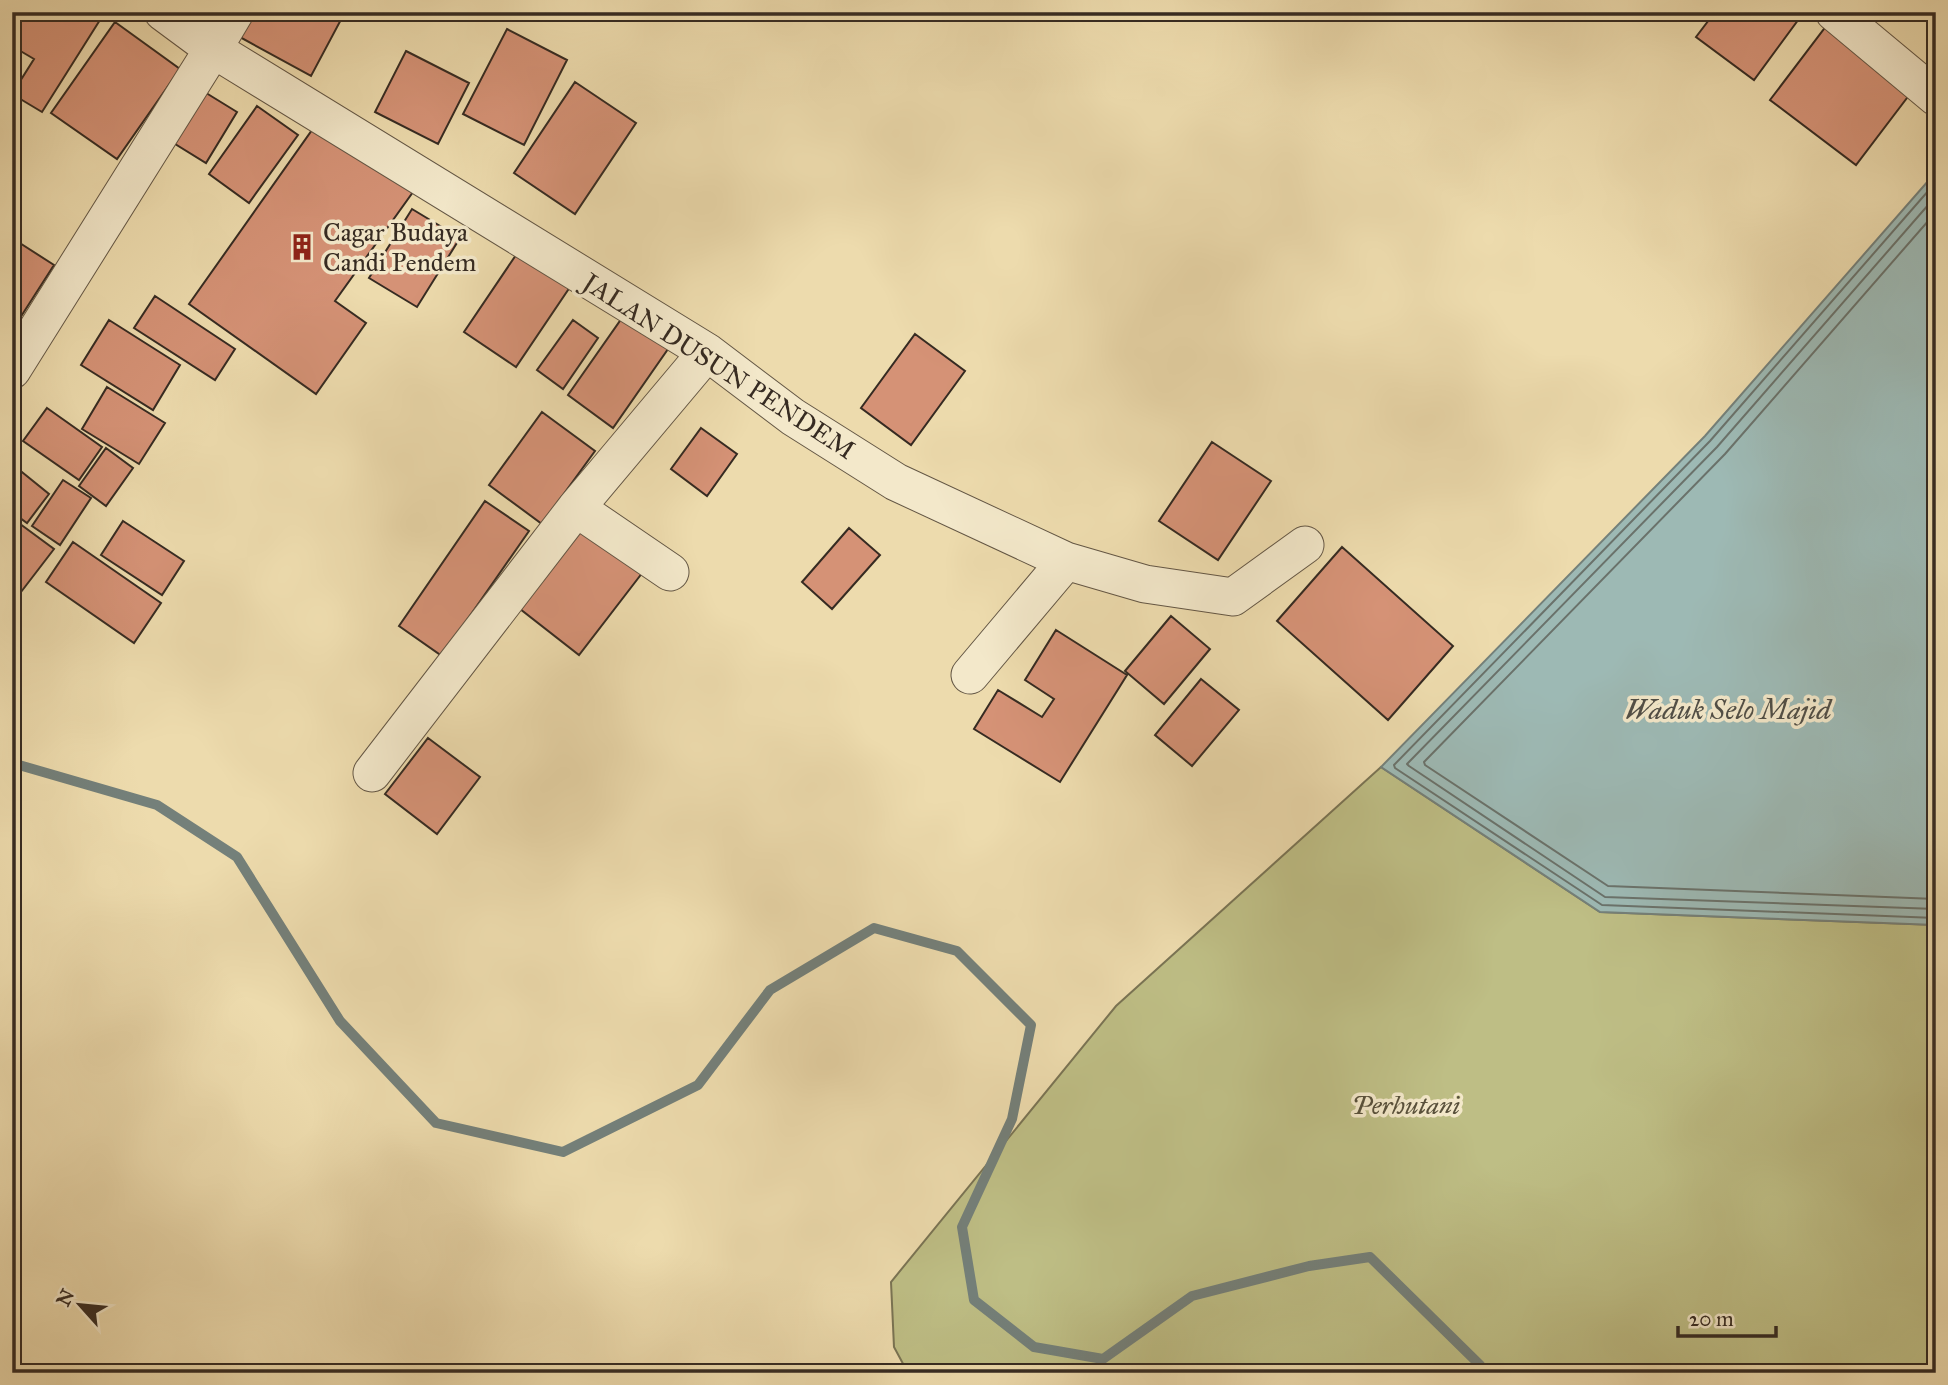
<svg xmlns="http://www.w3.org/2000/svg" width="1948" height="1385" viewBox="0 0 1948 1385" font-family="'IM FELL Great Primer',serif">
<rect width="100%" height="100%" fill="#eddbad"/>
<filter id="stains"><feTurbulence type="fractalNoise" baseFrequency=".00286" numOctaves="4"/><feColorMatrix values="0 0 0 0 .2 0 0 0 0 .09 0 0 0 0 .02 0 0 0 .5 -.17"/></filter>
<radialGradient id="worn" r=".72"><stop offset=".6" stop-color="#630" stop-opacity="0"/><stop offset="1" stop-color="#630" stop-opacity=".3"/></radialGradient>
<path fill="#bebe85" stroke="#7a7454" stroke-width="2" d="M1381,767L1600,912L1936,925V1373H908L894,1347L891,1282L1116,1006Z"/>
<path fill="#9db9b4" stroke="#74807a" stroke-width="2" d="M1936,172V925L1600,912L1381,767L1705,436Z"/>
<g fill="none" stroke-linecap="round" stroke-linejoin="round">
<path stroke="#6a726b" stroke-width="2" d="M1936,182L1710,441L1394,765L1395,768L1602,905L1936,918
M1936,196L1717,447L1407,764L1409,766L1605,897L1936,909
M1936,212L1725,454L1424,762L1425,765L1608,886L1936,899"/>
<path stroke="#74807a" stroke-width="10" d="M12,763L157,805L237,857L340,1021L436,1123L563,1152L698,1085L770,990L874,928L957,951L1031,1025L1012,1119L962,1227L974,1300L1034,1347L1103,1359L1192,1296L1309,1266L1370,1257L1480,1365L1484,1373"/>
</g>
<path fill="#d59276" stroke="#362b22" stroke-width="2" d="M12,12H105L42,112L12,94L34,59L12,46Z
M251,12H342L344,14L311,76L238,36Z
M1715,12H1804L1754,80L1696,37Z
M115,22L180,69L117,159L51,113Z
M1827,25L1913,90L1856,165L1770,100Z
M507,29L567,60L524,145L463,114Z
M406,51L469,83L438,144L375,112Z
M575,82L636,123L575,214L514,173Z
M198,88L237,112L206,163L167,139Z
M257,106L298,135L249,203L209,174Z
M317,123L413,192L335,301L366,323L316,394L189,304Z
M412,209L460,238L417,307L369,278Z
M12,238L54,265L20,318L12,314Z
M518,252L570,287L516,367L464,332Z
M155,296L235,349L215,380L134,328Z
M622,318L668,349L613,428L568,395Z
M109,320L180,365L153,410L81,365Z
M573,320L598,338L563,389L537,370Z
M915,334L965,371L911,445L861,408Z
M107,387L165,423L139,464L82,429Z
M47,408L102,447L79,480L23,441Z
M542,412L595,451L542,524L489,485Z
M701,428L737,454L707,496L671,469Z
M1212,442L1271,481L1218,560L1159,521Z
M106,448L133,468L106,506L79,486Z
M12,464L49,494L27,523L12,512Z
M63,480L91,498L60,545L32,526Z
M485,501L529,531L442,656L399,626Z
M12,518L54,549L21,592L12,586Z
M582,518L646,568L579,655L515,605Z
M123,521L184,561L162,595L101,555Z
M849,528L880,555L832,609L802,582Z
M73,542L161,603L134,643L46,582Z
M1342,547L1453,646L1388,720L1277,621Z
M1171,616L1210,649L1164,704L1125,671Z
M1056,630L1127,675L1060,782L974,729L998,690L1042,717L1054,699L1025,680Z
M1201,679L1239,710L1192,766L1155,735Z
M428,738L480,777L437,834L385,794Z"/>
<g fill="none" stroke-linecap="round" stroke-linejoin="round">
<defs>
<path id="minor" d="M163,12L213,49L707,352L793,417L896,482L1066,561L1145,584L1233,597L1305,545
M1834,12L1936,97
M12,370L213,49L235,12
M670,572L576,508L707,352
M970,675L1066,561
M372,773L576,508"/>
</defs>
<use href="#minor" stroke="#645745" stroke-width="39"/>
<use href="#minor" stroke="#f3e8ca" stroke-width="37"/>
</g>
<defs>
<symbol id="building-bare" viewBox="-9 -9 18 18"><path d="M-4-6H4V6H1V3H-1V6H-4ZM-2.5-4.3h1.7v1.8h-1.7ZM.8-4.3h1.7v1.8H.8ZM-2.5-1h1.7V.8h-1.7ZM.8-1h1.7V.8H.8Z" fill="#8f2418" stroke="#f3e8ca" stroke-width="2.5" paint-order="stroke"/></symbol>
</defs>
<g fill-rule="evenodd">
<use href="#building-bare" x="283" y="228" width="38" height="38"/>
</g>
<g text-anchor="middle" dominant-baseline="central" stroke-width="7" stroke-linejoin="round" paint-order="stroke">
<g font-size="26" fill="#362b22" stroke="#f3e8ca" text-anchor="start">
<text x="323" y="232">Cagar Budaya<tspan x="323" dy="30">Candi Pendem</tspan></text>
</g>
<g font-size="26" fill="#362b22" stroke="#f3e8ca">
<text transform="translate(719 366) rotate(33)">JALAN DUSUN PENDEM</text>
</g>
<g font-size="26" font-style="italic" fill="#58503b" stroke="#f3e8ca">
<text x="1406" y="1105">Perhutani</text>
</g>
<g font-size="28" font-style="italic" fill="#504e46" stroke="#f3e8ca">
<text x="1728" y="709">Waduk Selo Majid</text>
</g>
</g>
<rect width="1948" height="1385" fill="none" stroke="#eddbad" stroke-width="42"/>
<rect x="14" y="14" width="1920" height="1357" fill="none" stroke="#362b22" stroke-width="3.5"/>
<rect x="21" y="21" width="1906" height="1343" fill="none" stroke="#362b22" stroke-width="2"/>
<g transform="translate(80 1305) rotate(297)" stroke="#f3e8ca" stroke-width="5" paint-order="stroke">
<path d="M0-5L12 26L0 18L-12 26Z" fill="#362b22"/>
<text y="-10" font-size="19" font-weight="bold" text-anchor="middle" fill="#362b22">N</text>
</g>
<path d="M1678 1326v10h98v-10" fill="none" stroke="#362b22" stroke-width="3.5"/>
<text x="1689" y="1326" font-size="21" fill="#362b22" stroke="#f3e8ca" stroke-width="5" paint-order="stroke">20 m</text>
<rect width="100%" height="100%" filter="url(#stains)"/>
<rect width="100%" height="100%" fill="url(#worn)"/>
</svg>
